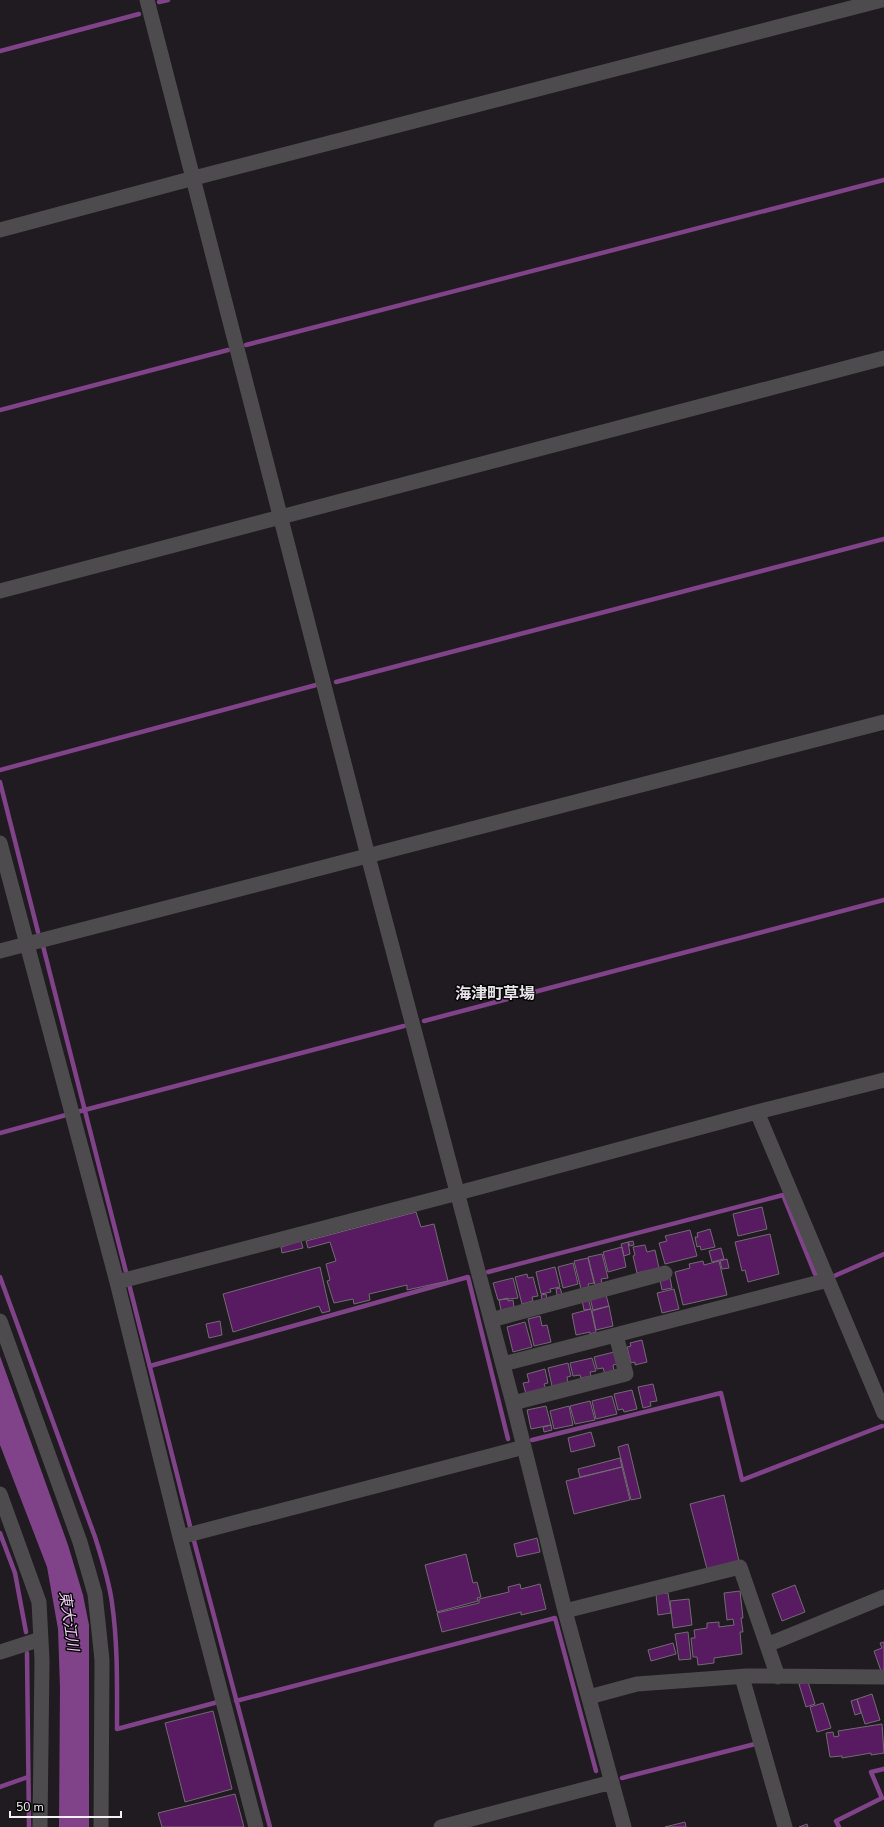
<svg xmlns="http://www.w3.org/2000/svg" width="884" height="1827" viewBox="0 0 884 1827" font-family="'Nunito Sans','Noto Sans JP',sans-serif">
<rect width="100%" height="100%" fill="#201b20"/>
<path fill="#804289" d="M0,1356L68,1545L83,1595L89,1625V1827H59L60,1688L58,1629L47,1567L0,1445Z"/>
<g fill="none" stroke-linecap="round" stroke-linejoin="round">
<path stroke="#804289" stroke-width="4.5" d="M159,2L168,0
M0,51L139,14
M246,345L884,180
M0,410L228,350
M336,682L884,539
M0,770L316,685
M0,782L38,932
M43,946L126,1272
M424,1021L884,900
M77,1112L404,1026
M0,1133L66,1115
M488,1272L783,1195L815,1274H820
M0,1277L95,1537C102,1559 109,1580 112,1603C118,1645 117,1687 117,1729L218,1702
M832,1277L884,1254
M129,1284L190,1526
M150,1366L468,1277L508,1439
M532,1440L721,1393L742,1480L882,1426
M0,1533L15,1573L26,1632
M193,1537L270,1827
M27,1653L29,1827
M236,1701L555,1618L596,1771
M622,1778L755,1744
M0,1787L28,1777
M839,1827L836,1821L882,1798L871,1772L884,1769"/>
</g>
<path fill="#581b61" stroke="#716b72" d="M762,1207L767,1229L738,1236L733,1214Z
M416,1212L421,1227L434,1224L448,1281L407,1290V1285L369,1294L370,1300L354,1304L353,1299L334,1303L327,1281L330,1280L326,1264L336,1261L330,1242L308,1248L306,1241Z
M710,1229L715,1247L701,1250L700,1246L697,1247L695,1237H698L697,1233Z
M690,1230L697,1256L665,1264L659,1243L667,1241L665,1236Z
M770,1234L779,1274L748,1282L745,1270L742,1271L735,1242Z
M301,1241L303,1248L282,1253L281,1247Z
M633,1241L634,1245L630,1246L628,1242Z
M628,1242L630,1254L624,1256L621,1244Z
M645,1245L647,1252L655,1250L659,1268L637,1273L633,1256L635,1255L633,1247Z
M622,1247L626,1267L608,1272L603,1252Z
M721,1248L724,1259L712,1262L709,1251Z
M602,1254L608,1278L601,1279L602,1283L595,1285L588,1257Z
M588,1258L594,1283L588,1284L589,1287L581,1289L574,1261Z
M727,1259L729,1268L722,1269L720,1261Z
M703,1261L704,1265L719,1261L727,1295L683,1305L675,1272L690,1268L689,1264Z
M573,1263L578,1284L563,1288L558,1267Z
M320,1267L330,1311L322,1313L319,1306L233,1332L223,1294Z
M555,1267L560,1287L550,1289L551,1292L541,1294L536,1272Z
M527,1274L528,1278L533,1277L538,1296L532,1297L533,1301L522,1304L515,1277Z
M513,1278L518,1298L498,1300L493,1283Z
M670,1278L672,1288L662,1290L660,1280Z
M560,1288L562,1294L557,1295L556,1289Z
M674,1289L679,1309L662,1313L657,1293Z
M546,1294L547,1299L542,1300L541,1295Z
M606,1295L609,1306L593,1310L590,1298Z
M508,1298V1301L513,1300L514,1307L501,1310L499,1300Z
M588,1298L591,1309L584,1310L582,1300Z
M609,1306L613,1326L596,1330L592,1311Z
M591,1309L596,1332L590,1334V1332L576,1335L572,1314Z
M540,1316L542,1326L547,1325L551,1342L534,1346L528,1319Z
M220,1321L222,1335L209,1338L206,1324Z
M525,1322L532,1347L513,1352L507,1327Z
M642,1340L647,1362L635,1365V1362L631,1363L627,1347L631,1346L630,1343Z
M614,1352L617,1364L613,1365L614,1372L605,1374L603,1368L597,1369L594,1357Z
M592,1358L596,1371L590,1372L591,1376L581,1378L580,1375L573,1376L570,1363Z
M568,1363L571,1376L567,1377L568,1383L552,1386L548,1368Z
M545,1369L548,1383L544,1384L546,1389L526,1394L523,1383L529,1382L527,1374Z
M653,1384L657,1401L650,1402L651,1406L643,1408L638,1387Z
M632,1390L637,1409L624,1412L623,1409L618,1410L614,1394Z
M612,1396L617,1414L596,1419L592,1401Z
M590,1401L595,1420L575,1424L570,1406Z
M546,1406L551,1425L531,1429L527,1410Z
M569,1406L573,1425L554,1429L550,1411Z
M551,1425L552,1430L544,1432L543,1427Z
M591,1432L595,1446L571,1452L568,1438Z
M628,1444L641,1498L631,1500L618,1447Z
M620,1458L622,1467L580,1477L578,1469Z
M622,1467L630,1500L574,1514L566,1481Z
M724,1495L739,1561L707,1569L690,1504Z
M537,1538L540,1552L517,1557L514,1544Z
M466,1554L473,1583L477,1582L481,1597L477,1598L478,1601L437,1612L425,1565Z
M520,1584L521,1589L540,1584L546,1609L521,1615V1612L442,1632L437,1613L479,1603V1599L509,1592L508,1587Z
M795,1585L805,1612L782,1621L772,1594Z
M740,1591L743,1618H741L743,1632H740L742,1654L714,1658V1663L698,1665L697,1657H693L691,1638H695L694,1630L707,1628V1623L719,1622V1627L734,1625L733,1619L727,1620L724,1593Z
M668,1593L671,1613L658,1615L656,1594Z
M689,1599L692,1625L673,1628L670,1601Z
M688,1632L691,1659L679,1660L675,1634Z
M884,1642V1670L881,1671L874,1651L882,1648L880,1643Z
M673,1643L676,1654L651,1661L648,1650Z
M808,1682L815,1704L806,1707L799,1684Z
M872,1694L880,1720L865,1724L857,1699Z
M857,1699L861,1713L855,1715L851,1701Z
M823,1703L831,1728L817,1732L810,1707Z
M213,1711L232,1789L185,1802L165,1723Z
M882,1724L884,1753L871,1755V1753L842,1758V1756L830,1757L826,1733L833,1732L834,1737L839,1736L838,1731Z
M235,1794L244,1827H162L158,1813Z
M685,1822L686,1827H665Z
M807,1824L808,1827H799Z"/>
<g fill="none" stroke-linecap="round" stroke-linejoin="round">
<path stroke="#4d4b4e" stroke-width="15" d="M147,0L368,856L513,1403L565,1611L624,1827
M0,230L194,178L882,0
M0,591L884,358
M0,843L117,1282L180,1537L256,1827
M0,951L884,722
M757,1112L884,1413
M117,1282L458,1193L757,1112L884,1080
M491,1320L665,1273
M0,1321L80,1542L95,1594L102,1660L101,1827
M503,1364L828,1280
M513,1403L626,1374L616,1335
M0,1494L39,1602L42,1660L40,1827
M180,1537L524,1447
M565,1611L740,1567L778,1677
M767,1645L884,1597
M0,1652L41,1639
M742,1677L785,1827
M589,1697L637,1684L747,1676L884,1677
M441,1827L612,1782"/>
</g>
<g text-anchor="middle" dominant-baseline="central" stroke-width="3" stroke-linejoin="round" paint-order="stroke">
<g font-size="15" font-style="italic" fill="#efcdf3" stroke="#080708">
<text transform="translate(69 1621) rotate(82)">東大江川</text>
</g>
<g font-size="16" font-weight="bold" fill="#e8e2e9" stroke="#080708">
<text x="495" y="994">海津町草場</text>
</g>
</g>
<path d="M10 1811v6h111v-6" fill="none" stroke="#f4f0f4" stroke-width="2"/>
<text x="16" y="1811" font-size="12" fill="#f4f0f4" stroke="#080708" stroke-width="3" paint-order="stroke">50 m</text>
</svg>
